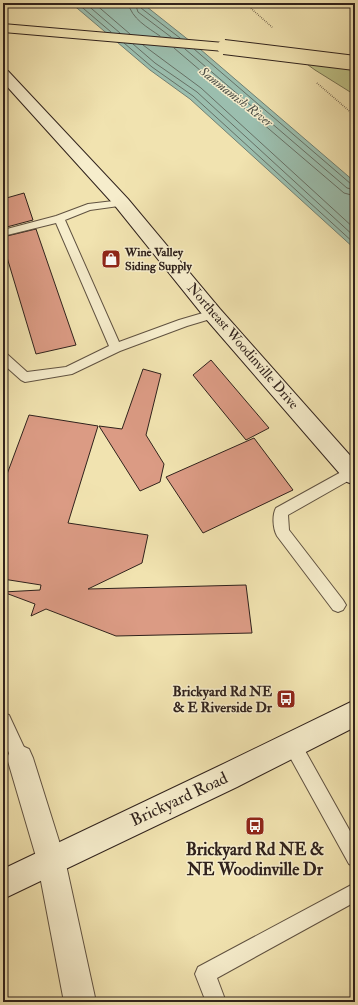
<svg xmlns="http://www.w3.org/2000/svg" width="358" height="1005" viewBox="0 0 358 1005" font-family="'IM FELL Double Pica',serif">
<rect width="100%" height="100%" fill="#f1e3b0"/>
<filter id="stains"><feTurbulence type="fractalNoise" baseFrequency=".005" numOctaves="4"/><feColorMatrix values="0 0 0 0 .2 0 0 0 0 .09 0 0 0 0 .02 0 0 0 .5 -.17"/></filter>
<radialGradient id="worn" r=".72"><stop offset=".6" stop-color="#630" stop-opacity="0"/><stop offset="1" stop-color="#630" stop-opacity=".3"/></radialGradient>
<path fill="#bec388" stroke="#777252" d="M297,57L355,69V95L315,70Z"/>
<path fill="#9bbeae" stroke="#708074" d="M71,3H142L200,49L355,182V249L190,99L150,70Z"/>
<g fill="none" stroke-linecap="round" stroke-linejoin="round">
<path stroke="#667065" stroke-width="1" d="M77,3L111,32
M85,3L120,33
M94,3L130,34
M128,3C132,19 147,27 160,36
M135,3L138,12L171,37
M140,3L141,8L180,38
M124,43L152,67L193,96L355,244
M133,44L155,63L197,92L355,237
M143,45L201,88L355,229
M174,48L344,193L355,196
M185,49L347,188L355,190
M194,49L351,184L355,185"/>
</g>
<path fill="#db9b84" stroke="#30221c" d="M24,193L33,220L3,228V199Z
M36,229L76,345L36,354L3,244V237Z
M211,360L269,428L246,440L193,375Z
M143,369L161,374L146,435L164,464L160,482L140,491L99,426L122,429Z
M29,415L98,426L68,523L148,535L142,563L88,589L246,585L252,633L116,636L46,609L31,616L35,604L3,592L40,590L41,585L3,579V485Z
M254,438L293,490L203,533L166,477Z"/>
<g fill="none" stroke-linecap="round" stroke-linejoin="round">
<defs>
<path id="lane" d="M122,200L127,203L126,205L90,210L65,220L119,342L179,320L213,310L217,311L219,314L217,317L187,326L120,351L72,374L25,382L21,380L3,364V352L7,354L27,372L66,367L109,346L56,223L3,236V230L56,216L88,204Z
M352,466L355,467V477L288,515L289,530L343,600L346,605L343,610L338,612L333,610L277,536C273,529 272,515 276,508Z
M3,713L9,715L29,758L26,764L20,767L14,764L3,740Z
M292,736L298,738L355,840V867L349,864L286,750L284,744L286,738Z
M355,883V902L217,978L226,1002H206L195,974L198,967Z"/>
<path id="street" d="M20,745L29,749L33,758L65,860L96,1002H64L37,860L7,758L11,749Z"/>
<path id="secondary" d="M3,70L8,71L128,199L220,309L355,461V485L347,482L206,319L116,207L3,82Z
M355,700V727L237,787L3,899V869L217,767Z"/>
<path id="highway" d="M3,24L224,43L229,44L231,47L229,50L224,51L3,32Z"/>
</defs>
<use href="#lane" stroke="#605241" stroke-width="2"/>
<use href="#street" stroke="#605241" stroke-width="2"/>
<use href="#secondary" stroke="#30221c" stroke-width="2"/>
<use href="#highway" stroke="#30221c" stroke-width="2"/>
<path stroke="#30221c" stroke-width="1.5" stroke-dasharray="0.5 1.5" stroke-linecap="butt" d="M245,3L273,28
M317,83L355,116"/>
<use href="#lane" fill="#f6edcc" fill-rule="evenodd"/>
<use href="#street" fill="#f6edcc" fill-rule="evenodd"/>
<use href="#secondary" fill="#f6edcc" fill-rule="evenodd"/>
<use href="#highway" fill="#f1e3b0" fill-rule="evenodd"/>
<defs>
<path id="highway-bridge" d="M224,47L355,63"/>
</defs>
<use href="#highway-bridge" stroke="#30221c" stroke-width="16" stroke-linecap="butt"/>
<use href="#highway-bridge" stroke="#f1e3b0" stroke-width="14"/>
</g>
<defs>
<symbol id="shop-square" viewBox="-11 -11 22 22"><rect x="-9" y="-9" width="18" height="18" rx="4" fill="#8f2418" stroke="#f6edcc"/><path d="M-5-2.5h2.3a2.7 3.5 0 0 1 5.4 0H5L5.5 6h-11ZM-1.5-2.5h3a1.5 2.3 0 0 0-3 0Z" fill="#fff"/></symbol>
<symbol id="bus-square" viewBox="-11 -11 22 22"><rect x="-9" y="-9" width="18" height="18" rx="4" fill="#8f2418" stroke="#f6edcc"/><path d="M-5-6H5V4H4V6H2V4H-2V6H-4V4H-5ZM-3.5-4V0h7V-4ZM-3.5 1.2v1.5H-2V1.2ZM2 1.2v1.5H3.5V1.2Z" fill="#fff"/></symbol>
</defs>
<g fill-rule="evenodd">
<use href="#shop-square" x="100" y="248" width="22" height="22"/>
<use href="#bus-square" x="275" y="688" width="22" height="22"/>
<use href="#bus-square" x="244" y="815" width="22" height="22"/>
</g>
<g text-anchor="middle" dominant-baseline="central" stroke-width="3" stroke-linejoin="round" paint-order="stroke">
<g font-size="12" font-weight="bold" fill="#30221c" stroke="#f6edcc" text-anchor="start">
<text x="125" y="252">Wine Valley<tspan x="125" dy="14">Siding Supply</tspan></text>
</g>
<g font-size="13" font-style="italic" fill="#505148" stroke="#f6edcc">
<text transform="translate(236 97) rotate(38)">Sammamish River</text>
</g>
<g font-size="14" fill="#30221c" stroke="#f6edcc">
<text transform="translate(243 346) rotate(49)">Northeast Woodinville Drive</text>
</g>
<g font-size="14" font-weight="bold" fill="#30221c" stroke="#f6edcc" text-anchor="end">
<text x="272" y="691">Brickyard Rd NE<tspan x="272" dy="16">&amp; E Riverside Dr</tspan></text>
</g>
<g font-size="17" fill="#30221c" stroke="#f6edcc">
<text transform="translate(179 799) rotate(-25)">Brickyard Road</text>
</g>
<g font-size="17" font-weight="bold" fill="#30221c" stroke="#f6edcc">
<text x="255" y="849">Brickyard Rd NE &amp;<tspan x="255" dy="20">NE Woodinville Dr</tspan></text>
</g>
</g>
<rect width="358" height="1005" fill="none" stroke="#f1e3b0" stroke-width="16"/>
<rect x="4" y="4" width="350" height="997" fill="none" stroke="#30221c" stroke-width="2"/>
<rect x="8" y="8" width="342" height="989" fill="none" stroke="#30221c"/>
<rect width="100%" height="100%" filter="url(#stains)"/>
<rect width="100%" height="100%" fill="url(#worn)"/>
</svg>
